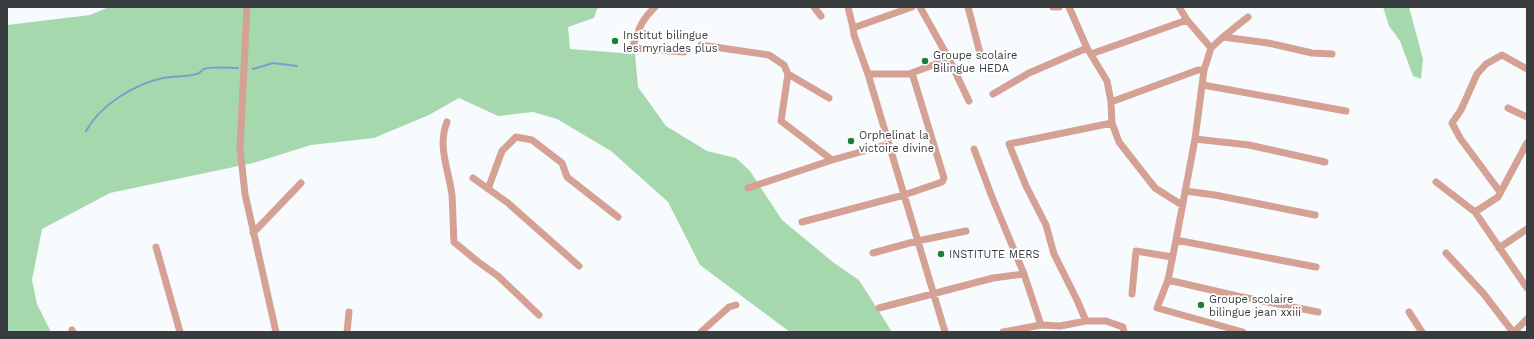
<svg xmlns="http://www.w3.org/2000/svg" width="1534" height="339" viewBox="0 0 1534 339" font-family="'Work Sans',sans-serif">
<rect width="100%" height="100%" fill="#f8fbfe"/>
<path fill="#a5d9ad" d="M109,7H603L597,9L594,18L568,27L570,49L635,54L638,87L666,126L707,151L736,158L750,171L782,220L834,263L859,280L892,332H790L700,265L668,202L611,151L557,119L533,112L498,116L459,98L429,115L374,138L311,145L253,163L110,193L42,229L32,280L37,304L51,332H7V25L90,15Z
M1383,7H1409L1423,59L1421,79L1413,76L1400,41L1389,26Z"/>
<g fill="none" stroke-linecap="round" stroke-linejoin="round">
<path stroke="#819bd0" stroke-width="2" d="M253,69L273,63L297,66
M86,131C100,105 135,84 163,78C174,76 186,77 197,74C200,73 202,70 204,69C211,66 230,68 238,68"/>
<path stroke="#d5a194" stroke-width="7" d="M247,7L240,148L245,194L276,332
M655,7C639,23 640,28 632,48L684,52
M814,7L821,16
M848,7L853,28
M912,7L853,28L854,35L868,74L945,332
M920,7L949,59L969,101
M968,7L981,57
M1053,7H1059
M1069,7L1087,48L1107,81L1111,102L1112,123L1119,142L1155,188L1182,205
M1223,37L1248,17
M701,45L769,55L784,65L788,74L781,121L832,160L889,144
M1211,48L1223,37L1268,43L1312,53L1332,54
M1091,54L1187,20
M788,74L829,98
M868,74H909L949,59
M1203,85L1346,111
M993,94L1029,73L1087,48
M1111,102L1198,70H1204
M1508,108L1527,117
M447,122C437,146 449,171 452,195C453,211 453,226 454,242L477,261L498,276L539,315
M1195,139L1249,145L1325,162
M974,149L992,197L1024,274L1041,325L1060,326L1086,321H1106L1123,327L1124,332
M473,178L508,203L579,266
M1436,182L1475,212L1527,288
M748,188L832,160
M488,189L502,151L516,137L532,140L562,163L567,177L618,217
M1185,191L1215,195L1315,215
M1500,192L1460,138L1452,123L1461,110L1477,74L1486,64L1502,55L1527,69
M1475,212L1498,197L1527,143
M802,222L904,195L942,182L944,178L912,73
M253,233L301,183
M1176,240L1195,139L1204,70L1211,48L1187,20L1179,7
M156,247L180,332
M1499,248L1527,229
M873,253L917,241L966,231
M1446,253L1483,293L1513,332
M1168,280L1237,296L1318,312
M1132,294L1136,251L1172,257
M879,308L993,278L1024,274
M1409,312L1422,332
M1086,321L1077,300L1054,254L1046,225L1026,186L1009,144L1112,123
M72,330L73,332
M347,332L349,312
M701,332L729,307L736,305
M1003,332L1041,325
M1243,332L1157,308L1168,280L1176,240L1316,267
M1514,332L1527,319"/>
</g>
<g fill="#1a8135" stroke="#fff" stroke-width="1.5">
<circle cx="615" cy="41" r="4"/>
<circle cx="925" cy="61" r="4"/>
<circle cx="851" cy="141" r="4"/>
<circle cx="941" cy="254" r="4"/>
<circle cx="1201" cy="305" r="4"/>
</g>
<g text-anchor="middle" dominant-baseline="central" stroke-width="3.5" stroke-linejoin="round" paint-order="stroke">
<g font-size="11" fill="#393c3e" stroke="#fff" text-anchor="start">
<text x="623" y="35">Institut bilingue<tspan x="623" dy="13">les myriades plus</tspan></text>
<text x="933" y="55">Groupe scolaire<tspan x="933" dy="13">Bilingue HEDA</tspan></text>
<text x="859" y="135">Orphelinat la<tspan x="859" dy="13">victoire divine</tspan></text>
<text x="949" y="254">INSTITUTE MERS</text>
<text x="1209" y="299">Groupe scolaire<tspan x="1209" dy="13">bilingue jean xxiii</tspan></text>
</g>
</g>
<rect width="1534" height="339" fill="none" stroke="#393c3e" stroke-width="16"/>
</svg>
